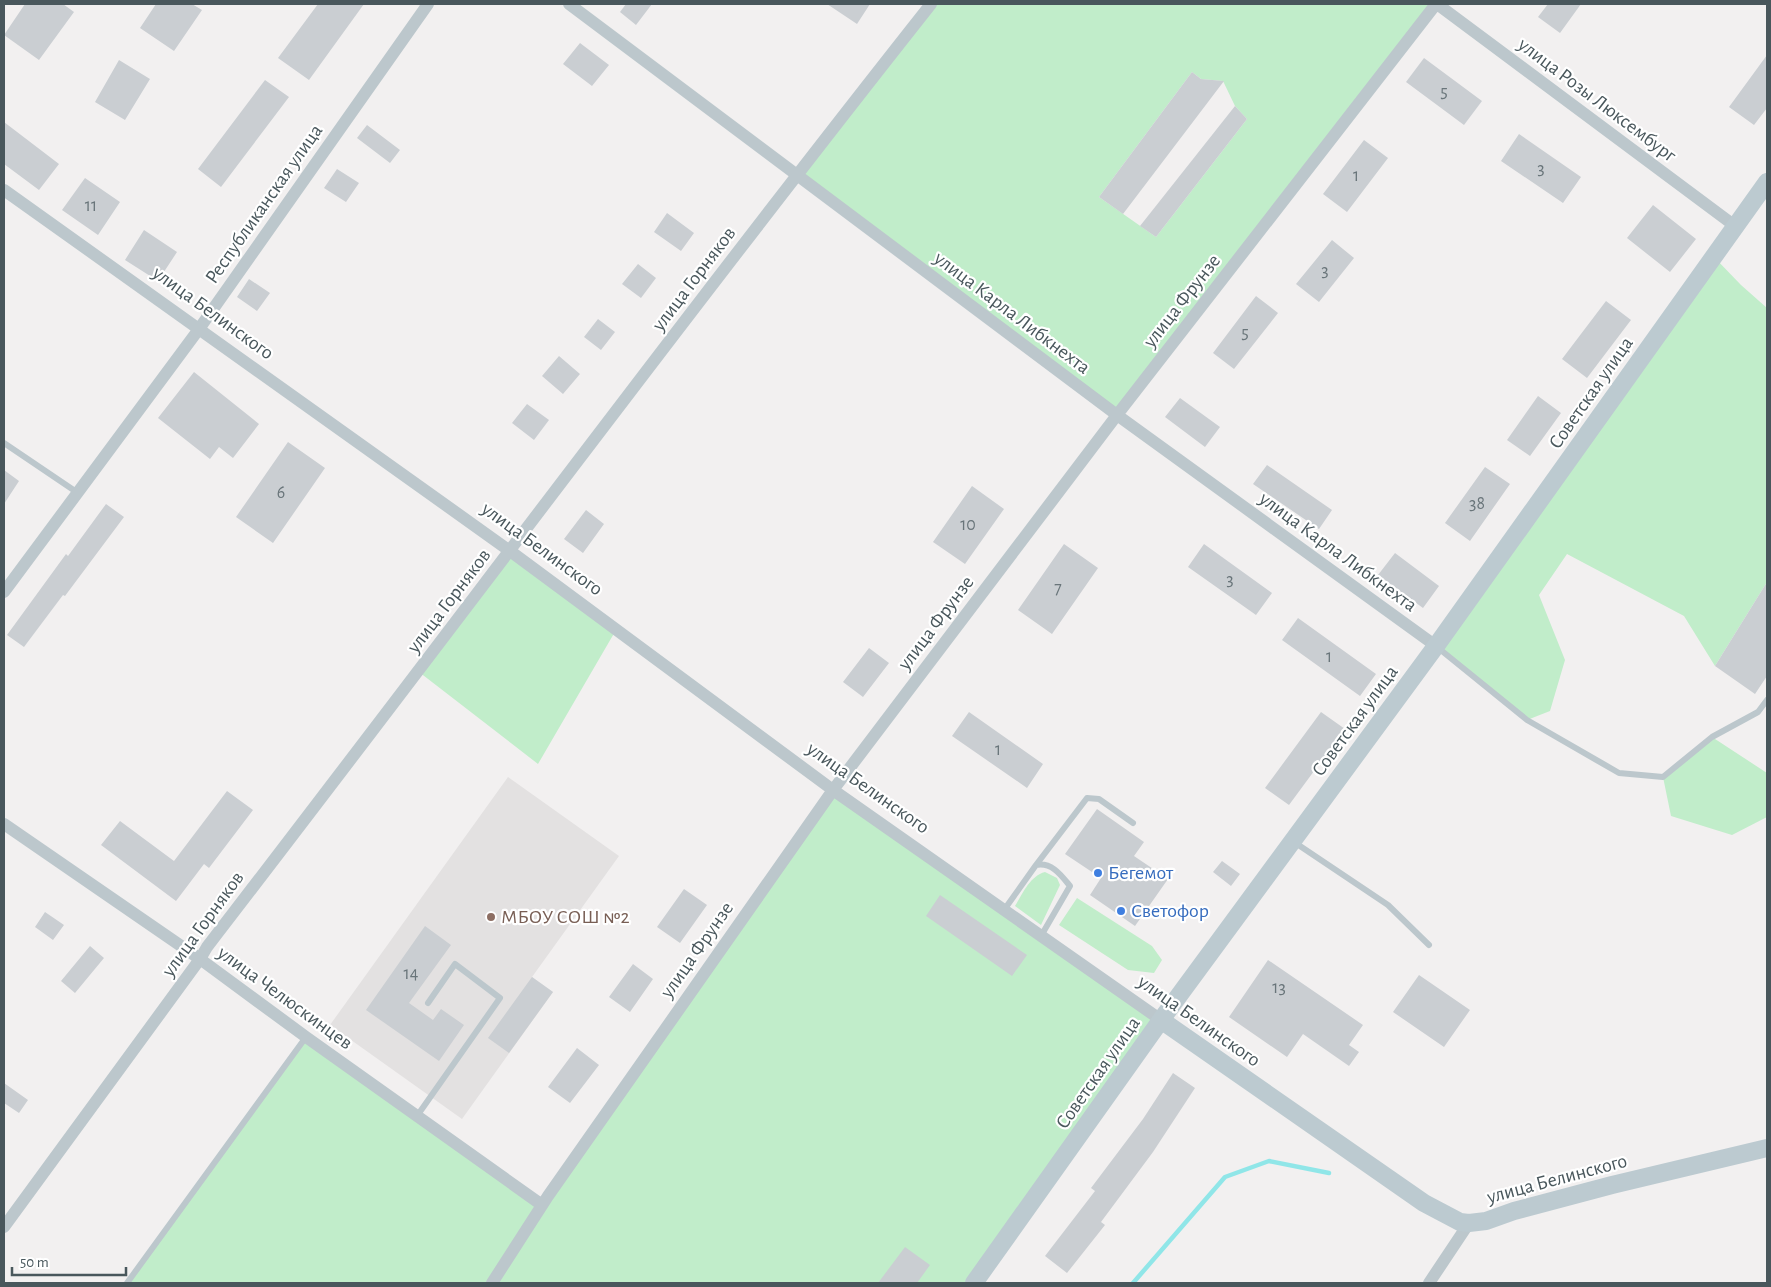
<svg xmlns="http://www.w3.org/2000/svg" width="1771" height="1287" viewBox="0 0 1771 1287" font-family="'Alegreya Sans',sans-serif">
<rect width="100%" height="100%" fill="#f2f0f0"/>
<path fill="#e3e1e1" d="M508,777L619,856L532,977L553,992L462,1119L330,1025Z"/>
<path fill="#c1edca" fill-rule="evenodd" d="M931,4H1436L1117,415L796,175ZM1192,72L1201,79L1223,81L1235,106L1247,119L1156,237L1099,197Z
M1714,257L1741,285L1767,308V582L1715,666L1684,616L1567,554L1539,595L1565,660L1550,711L1527,720L1436,646Z
M510,551L616,630L538,764L419,672Z
M1712,737L1767,773V817L1732,835L1671,816L1663,777Z
M833,790L1161,1020L974,1283H127L306,1037L542,1205Z
M1045,872L1057,878L1060,885L1041,925L1015,906C1023,893 1030,876 1045,872Z
M1077,898L1152,946L1162,960L1154,973L1128,970L1059,925Z"/>
<g fill="none" stroke-linecap="round" stroke-linejoin="round">
<path stroke="#90e6e8" stroke-width="4.5" d="M1133,1283L1225,1177L1269,1161L1329,1173"/>
</g>
<path fill="#caced2" d="M25,4H63L74,12L39,60L4,35Z
M156,4H192L202,10L174,51L140,28Z
M318,4H364L309,80L278,58Z
M626,4H652L636,25L620,12Z
M827,4H870L857,24Z
M1548,4H1581L1560,33L1538,17Z
M580,43L609,65L592,86L563,64Z
M1767,55V108L1754,125L1729,107Z
M1424,58L1482,101L1464,125L1406,82Z
M119,60L150,79L125,120L95,102Z
M1192,72L1201,79L1224,81L1123,214L1099,197Z
M265,80L289,97L221,187L198,169Z
M1235,106L1247,119L1156,237L1140,226Z
M4,122L59,164L39,190L4,164Z
M367,125L400,150L390,163L357,138Z
M1519,134L1581,177L1563,203L1501,161Z
M1364,140L1388,158L1347,212L1323,194Z
M337,169L359,183L346,202L324,188Z
M85,178L120,202L98,235L62,210Z
M1653,205L1696,239L1670,272L1627,238Z
M667,213L694,233L681,251L654,232Z
M144,230L177,252L158,281L125,260Z
M1332,240L1354,258L1319,302L1296,284Z
M638,264L656,278L641,298L622,284Z
M249,279L270,293L257,311L237,297Z
M1256,296L1278,313L1234,369L1213,353Z
M1606,301L1631,320L1587,378L1562,359Z
M598,319L615,332L601,350L584,337Z
M559,356L580,374L563,394L542,376Z
M194,372L259,424L233,458L219,447L210,459L158,418Z
M1538,396L1561,413L1530,456L1507,440Z
M1180,398L1220,427L1205,447L1165,417Z
M527,404L549,420L534,440L512,423Z
M288,442L325,468L273,543L236,517Z
M1267,465L1332,510L1319,529L1253,484Z
M1485,467L1510,484L1470,541L1445,523Z
M4,470L19,481L4,504Z
M972,486L1004,509L965,564L933,542Z
M106,504L124,517L65,596L63,595L24,647L7,635L66,554L68,556Z
M586,510L604,524L583,553L564,539Z
M1064,544L1098,568L1052,634L1018,610Z
M1204,544L1272,593L1256,615L1188,567Z
M1395,553L1439,586L1423,608L1378,575Z
M1767,582V676L1755,694L1715,666Z
M1298,618L1376,674L1360,696L1282,640Z
M869,648L889,663L863,697L843,682Z
M969,712L1043,764L1027,788L952,736Z
M1321,712L1345,729L1289,805L1265,788Z
M227,791L253,810L209,868L204,864L176,901L101,845L120,821L174,861Z
M1097,809L1144,842L1134,856L1168,879L1135,926L1090,895L1101,878L1065,854Z
M1222,861L1240,874L1231,886L1213,872Z
M684,889L707,905L680,943L657,927Z
M940,895L1027,955L1012,976L926,916Z
M45,912L64,925L53,940L35,927Z
M425,926L451,945L409,1003L433,1020L441,1009L464,1025L439,1061L366,1010Z
M90,946L104,958L75,993L61,981Z
M1268,960L1363,1025L1349,1045L1359,1052L1349,1066L1303,1034L1287,1057L1229,1017Z
M633,964L653,979L630,1012L609,997Z
M1419,975L1470,1010L1444,1047L1393,1012Z
M532,977L553,992L509,1053L488,1038Z
M577,1048L599,1065L570,1103L548,1087Z
M1173,1073L1195,1088L1153,1152L1101,1222L1105,1225L1067,1273L1045,1256L1095,1191L1091,1188L1143,1119Z
M4,1083L28,1100L19,1113L4,1103Z
M905,1247L930,1265L917,1283H878Z"/>
<g fill="none" stroke-linecap="round" stroke-linejoin="round">
<path stroke="#bcc7cc" stroke-width="6" d="M4,443L78,493
M1437,647L1527,720L1619,773L1663,777L1712,737L1758,712L1767,700
M1294,842L1388,905L1429,945
M1036,865L1087,798L1099,799L1133,823
M1004,910L1036,865C1052,862 1061,875 1070,886L1041,936
M417,1116L500,998L455,964L428,1003
M127,1283L306,1037"/>
<path stroke="#bcc7cc" stroke-width="12" d="M569,4L1117,415L1436,646
M1437,4L1735,226
M4,190L510,551L833,790L1161,1020
M4,592L199,329L428,4
M4,824L200,959L306,1037L542,1205
M4,1227L200,959L207,947C449,633 685,315 931,4
M492,1283L548,1196L833,790L1117,415L1436,4
M1429,1283L1469,1223"/>
<path stroke="#bccad0" stroke-width="18" d="M1161,1020L1424,1203L1460,1222L1469,1223L1486,1221L1514,1211L1612,1185L1767,1148
M974,1283L1161,1020L1436,646L1767,182"/>
</g>
<g fill="#3f7fe0" stroke="#fff" stroke-width="2">
<circle cx="1098" cy="873" r="5"/>
<circle cx="1121" cy="911" r="5"/>
</g>
<circle fill="#8d6e63" stroke="#fff" stroke-width="2" cx="491" cy="917" r="5"/>
<g text-anchor="middle" dominant-baseline="central" stroke-width="4.5" stroke-linejoin="round" paint-order="stroke">
<g font-size="18" fill="#69757a">
<text x="1444" y="92">5</text>
<text x="1541" y="169">3</text>
<text x="1356" y="176">1</text>
<text x="91" y="206">11</text>
<text x="1325" y="271">3</text>
<text x="1245" y="333">5</text>
<text x="281" y="493">6</text>
<text x="1477" y="504">38</text>
<text x="968" y="525">10</text>
<text x="1230" y="580">3</text>
<text x="1058" y="589">7</text>
<text x="1329" y="657">1</text>
<text x="998" y="750">1</text>
<text x="411" y="974">14</text>
<text x="1279" y="988">13</text>
</g>
<g font-size="20" fill="#49575c" stroke="#fff">
<text transform="translate(1597 100) rotate(37)">улица Розы Люксембург</text>
<text transform="translate(264 204) rotate(-55)">Республиканская улица</text>
<text transform="translate(694 279) rotate(-53)">улица Горняков</text>
<text transform="translate(1182 301) rotate(-52)">улица Фрунзе</text>
<text transform="translate(213 313) rotate(36)">улица Белинского</text>
<text transform="translate(1012 313) rotate(37)">улица Карла Либкнехта</text>
<text transform="translate(1591 393) rotate(-55)">Советская улица</text>
<text transform="translate(542 549) rotate(36)">улица Белинского</text>
<text transform="translate(1338 552) rotate(36)">улица Карла Либкнехта</text>
<text transform="translate(449 601) rotate(-53)">улица Горняков</text>
<text transform="translate(936 623) rotate(-53)">улица Фрунзе</text>
<text transform="translate(1355 721) rotate(-54)">Советская улица</text>
<text transform="translate(868 788) rotate(35)">улица Белинского</text>
<text transform="translate(203 924) rotate(-54)">улица Горняков</text>
<text transform="translate(697 950) rotate(-55)">улица Фрунзе</text>
<text transform="translate(285 998) rotate(36)">улица Челюскинцев</text>
<text transform="translate(1199 1021) rotate(35)">улица Белинского</text>
<text transform="translate(1098 1073) rotate(-55)">Советская улица</text>
<text transform="translate(1557 1179) rotate(-15)">улица Белинского</text>
</g>
<g font-size="20" fill="#366cbe" stroke="#fff" text-anchor="start">
<text x="1108" y="873">Бегемот</text>
<text x="1131" y="911">Светофор</text>
</g>
<g font-size="20" fill="#785e54" stroke="#fff" text-anchor="start">
<text x="501" y="917">МБОУ СОШ №2</text>
</g>
</g>
<rect width="1771" height="1287" fill="none" stroke="#49575c" stroke-width="10"/>
<path d="M12 1267v8h114v-8" fill="none" stroke="#49575c" stroke-width="2.5"/>
<text x="20" y="1267" font-size="15" fill="#49575c" stroke="#ffffff" stroke-width="4" paint-order="stroke">50 m</text>
</svg>
